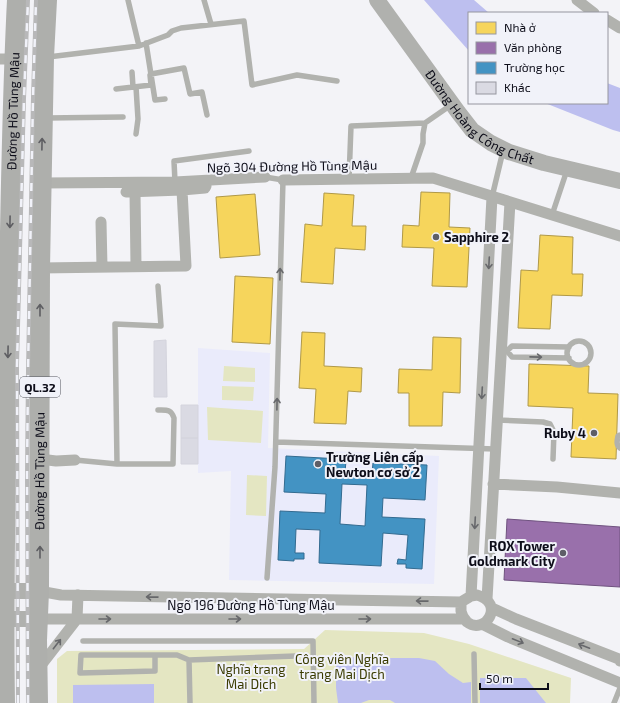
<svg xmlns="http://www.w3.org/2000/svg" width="620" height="703" viewBox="0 0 620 703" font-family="'Exo 2',sans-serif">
<rect width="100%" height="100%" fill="#f3f3f7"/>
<path fill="#eaebfb" d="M198,348L270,353L268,448L439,456L434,584L229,580L231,471L198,473Z"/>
<path fill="#e4e6c2" d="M224,366L255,368V382L223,381Z
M222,386L254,387L253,401L222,400Z
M207,407L263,411L261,443L208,440Z
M247,475L267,476L266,516L246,515Z
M325,630L424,633L469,644L571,678L570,703H57V659L67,651L304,649Z"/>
<path fill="#bdbfef" d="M424,0H474L489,13H469V51Z
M607,83L620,88V132L613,130L545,103H607Z
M355,657L386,658H419L435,661L449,674L463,683L471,682V703H395L390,700H369L361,703H338L336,688V665L344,659Z
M480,678H526L546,703H480Z
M154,684V703H73V685Z"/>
<path fill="#f6d55c" stroke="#b09948" d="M421,192L450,193L449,227L470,228L467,287L432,286L434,248L402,247L403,225L419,226Z
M324,193L354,195L352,226H366L365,250L335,248L333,284L301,282L305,224L322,226Z
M255,194L260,255L220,258L216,197Z
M540,235L573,237L572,274H583L582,296L552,295L550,329L518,328L521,270L538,271Z
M235,276L273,278L270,344L232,342Z
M302,332L325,333L324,366L362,368L361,392L348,391L346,424L314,423L316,389L299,388Z
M433,337L461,338L460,393L443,392L442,426H409V393H398L399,369L432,370Z
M529,364L589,366L588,393L618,394L616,459L571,457L573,408L528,406Z"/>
<path fill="#9970ab" stroke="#6f527f" d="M507,519L620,527V587L504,580Z"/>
<path fill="#4393c3" stroke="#336b90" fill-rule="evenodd" d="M286,456L341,459V461H346L345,472L372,473L373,463L427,465L425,500L383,498L382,517L425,519L422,569L406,568V564H397L398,559L406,560L408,535L383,533L381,566L319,563L320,530L296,529L295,553H304V559H294V561L278,560L280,511L325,513L326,494L284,492ZM342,484L367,485L365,526L340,524Z"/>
<path fill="#dadae3" stroke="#d4d4dd" d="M166,340L167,397H154V341Z
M181,405H198V438H181Z
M181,438H198V464H181Z"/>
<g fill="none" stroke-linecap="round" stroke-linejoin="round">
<path stroke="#b1b2ae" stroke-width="5.5" d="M128,0L139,46
M204,0L211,24
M146,43L155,100L165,99
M48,57L139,46L168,35L172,31L181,28L244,21L252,85L297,75L337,81
M132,72L133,87
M116,89L151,85L150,75L151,74L184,68L190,94L202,92L207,115
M47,118L123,117
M136,134L138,119L136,87
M265,177L283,180L275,467L267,578
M411,178L423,143V134L425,123
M349,179L351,126L425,123L451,105
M175,182L174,161L249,151
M492,197L503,151
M552,215L567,170
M567 353a12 12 0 1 1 24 0a12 12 0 1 1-24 0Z
M501,351H507L512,357L569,358
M507,351L512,346L569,347
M497,420L543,422L550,424L554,432L553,459
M620,435L618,436C617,441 616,445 620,448
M276,442L495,449
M75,460L117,464H173L174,418C171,409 167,410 158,410
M117,464L115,324L161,326L158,286
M83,641H313L314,703
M474,654L475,703
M155,655V671L80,673L81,655H177L189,660L296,656
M189,660L190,703
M614,703L620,688"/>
<path stroke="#b1b2ae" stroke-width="11" d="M577,0L594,13
M607,20L620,28
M0,59H14
M283,180L433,178L620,236
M42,183L175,182L265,177
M126,192L182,190L205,188L206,186
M135,192L136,266
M101,222L102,267
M40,268L186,266L182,190
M40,459L56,461L75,460
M493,484L557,487L620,493
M39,591L61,595L461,602
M477,595C506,603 485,636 467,622C464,619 462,616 461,611C461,608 461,605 461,602L471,596Z
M471,596L492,197
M487,599L510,202
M492,608L516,619L619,659L620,661
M38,619H464
M482,624L508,637L620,683
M39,668L77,619L78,595"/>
<g stroke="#b0b1ae" stroke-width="16">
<path id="s1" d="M377,0L458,112L472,130L491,143L509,152L544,163L620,181"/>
<path d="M0,591H39"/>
<path d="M0,619H38"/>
</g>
<g stroke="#aeafac" stroke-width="20">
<path id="s2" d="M5,703C3,586 6,470 8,353C10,235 11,118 17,0"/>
<path id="s3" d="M38,703L37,640L39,591L40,268L44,57L47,0"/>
</g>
<defs>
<path id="rail" d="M18,703L17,365L24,98L28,0
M28,703L27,475L28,371L33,97L36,0"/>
</defs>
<use href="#rail" stroke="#b8b8b9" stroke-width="4"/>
<use href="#rail" stroke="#f1f2f9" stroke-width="2.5" stroke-dasharray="8" stroke-linecap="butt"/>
</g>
<defs><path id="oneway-shaft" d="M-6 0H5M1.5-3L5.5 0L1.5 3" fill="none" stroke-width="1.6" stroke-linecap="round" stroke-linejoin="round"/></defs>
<g stroke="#5e5e62">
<use href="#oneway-shaft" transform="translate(42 144) rotate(-89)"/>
<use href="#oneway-shaft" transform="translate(10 222) rotate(91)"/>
<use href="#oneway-shaft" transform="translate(40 310) rotate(-90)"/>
<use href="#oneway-shaft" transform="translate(8 352) rotate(91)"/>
<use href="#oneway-shaft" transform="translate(40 552) rotate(-90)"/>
</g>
<g stroke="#67686b">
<use href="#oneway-shaft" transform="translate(489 263) rotate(93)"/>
<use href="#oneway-shaft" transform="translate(280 274) rotate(-89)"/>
<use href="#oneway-shaft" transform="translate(536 357) rotate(1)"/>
<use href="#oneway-shaft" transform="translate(482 393) rotate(93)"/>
<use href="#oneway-shaft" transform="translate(277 404) rotate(-89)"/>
<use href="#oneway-shaft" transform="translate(475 523) rotate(93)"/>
<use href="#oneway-shaft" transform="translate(152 597) rotate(-179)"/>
<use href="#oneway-shaft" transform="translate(422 601) rotate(-179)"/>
<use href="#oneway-shaft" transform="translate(105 619)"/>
<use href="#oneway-shaft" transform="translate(235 619)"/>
<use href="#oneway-shaft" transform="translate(365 619)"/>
<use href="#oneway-shaft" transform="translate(518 641) rotate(22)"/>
<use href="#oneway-shaft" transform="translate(57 644) rotate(-52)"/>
<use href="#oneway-shaft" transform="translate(584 646) rotate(-159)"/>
</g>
<g fill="#5e5e67" stroke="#f1f2f9" stroke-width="1.5">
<circle cx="436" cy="237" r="4"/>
<circle cx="594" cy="433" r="4"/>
<circle cx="318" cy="464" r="4"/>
<circle cx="563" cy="553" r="4"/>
</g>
<g text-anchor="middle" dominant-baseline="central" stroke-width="4" stroke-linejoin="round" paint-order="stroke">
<rect fill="#f1f2f9" stroke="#51525c" stroke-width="1" x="20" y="377" width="40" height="20" rx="3"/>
<g font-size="12" font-weight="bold" fill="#0d0d19">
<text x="40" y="387">QL.32</text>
</g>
<g font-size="13" fill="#0d0d19" stroke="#f1f2f9">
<text stroke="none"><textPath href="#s2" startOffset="592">Đường Hồ Tùng Mậu</textPath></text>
<text stroke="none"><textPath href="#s1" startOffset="159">Đường Hoàng Công Chất</textPath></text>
<text transform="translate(292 166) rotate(-1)">Ngõ 304 Đường Hồ Tùng Mậu</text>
<text stroke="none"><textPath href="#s3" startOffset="232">Đường Hồ Tùng Mậu</textPath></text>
<text x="251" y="605">Ngõ 196 Đường Hồ Tùng Mậu</text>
</g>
<g font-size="13" font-weight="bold" fill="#0d0d19" stroke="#f1f2f9" text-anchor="start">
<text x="444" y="237">Sapphire 2</text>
<text x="586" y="433" text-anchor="end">Ruby 4</text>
<text x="326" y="457">Trường Liên cấp<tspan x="326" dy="15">Newton cơ sở 2</tspan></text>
<text x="555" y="546" text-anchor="end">ROX Tower<tspan x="555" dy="15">Goldmark City</tspan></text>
</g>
<g font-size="13" fill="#3a3b00" stroke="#f1f2f9">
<text x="342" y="659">Công viên Nghĩa<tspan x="342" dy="15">trang Mai Dịch</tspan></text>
<text x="251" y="669">Nghĩa trang<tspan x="251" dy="15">Mai Dịch</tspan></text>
</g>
</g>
<rect x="468" y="12" width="140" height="92" fill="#f1f2f9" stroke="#96969f"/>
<rect x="476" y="22" width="20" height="12" fill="#f6d55c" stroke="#96969f"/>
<text x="504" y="32" font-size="12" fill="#0d0d19">Nhà ở</text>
<rect x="476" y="42" width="20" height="12" fill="#9970ab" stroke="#96969f"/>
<text x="504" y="52" font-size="12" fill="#0d0d19">Văn phòng</text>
<rect x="476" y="62" width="20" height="12" fill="#4393c3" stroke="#96969f"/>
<text x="504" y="72" font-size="12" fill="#0d0d19">Trường học</text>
<rect x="476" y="82" width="20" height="12" fill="#dadae3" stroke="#96969f"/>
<text x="504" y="92" font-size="12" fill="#0d0d19">Khác</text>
<path d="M480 683v6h68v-6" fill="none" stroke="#0d0d19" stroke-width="2"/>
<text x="486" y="683" font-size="12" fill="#0d0d19" stroke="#f1f2f9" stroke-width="3" paint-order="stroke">50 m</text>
</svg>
